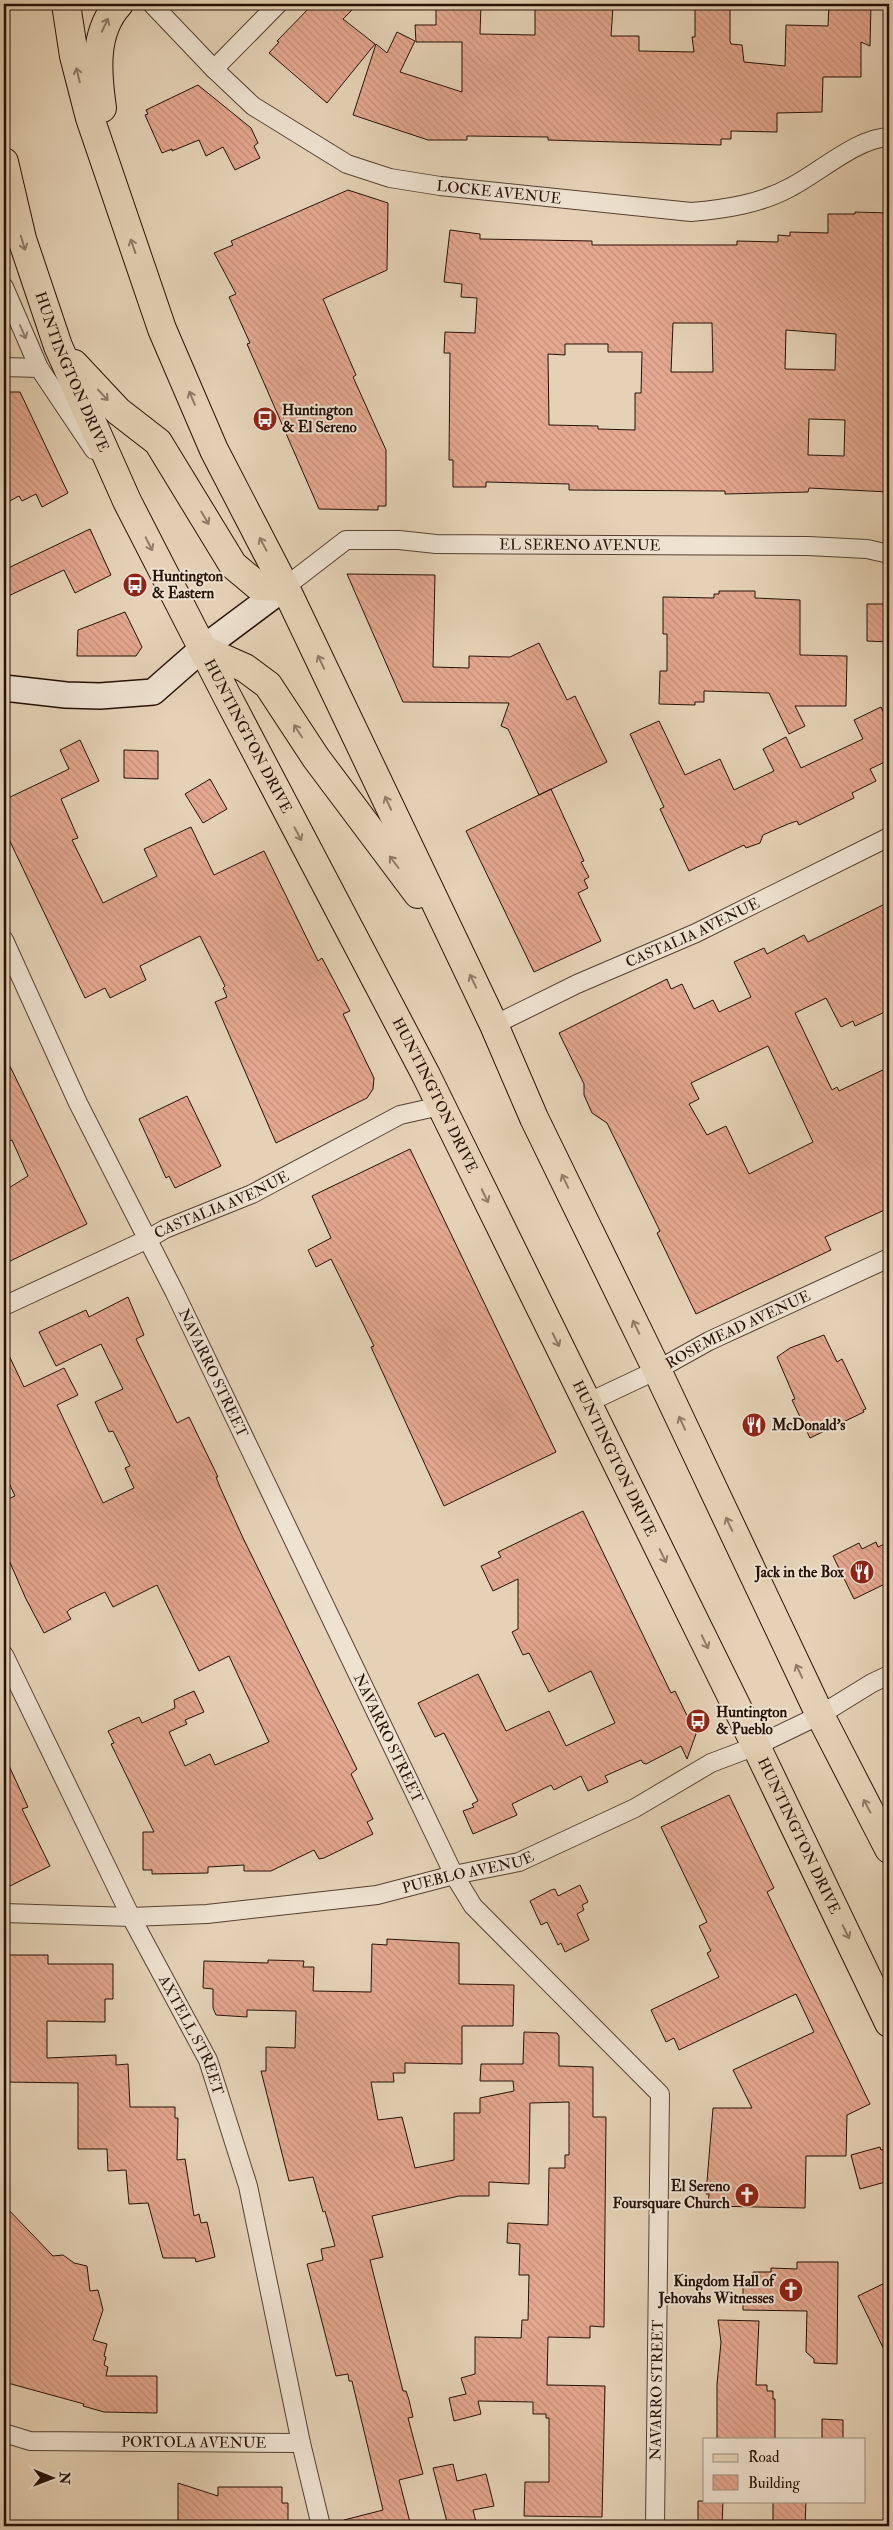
<svg xmlns="http://www.w3.org/2000/svg" width="893" height="2530" viewBox="0 0 893 2530" font-family="'IM FELL Double Pica',serif">
<defs>
<pattern id="building-back-hatch" width="6" height="6" patternUnits="userSpaceOnUse" patternTransform="scale(1.25)"><rect width="6" height="6" fill="#e4a78f"/><path d="M-1 5l2 2M0 0l6 6M5-1l2 2" fill="none" stroke="#c38f7a"/></pattern>
</defs>
<rect width="100%" height="100%" fill="#e5d2b6"/>
<filter id="stains"><feTurbulence type="fractalNoise" baseFrequency=".004" numOctaves="4"/><feColorMatrix values="0 0 0 0 .2 0 0 0 0 .09 0 0 0 0 .02 0 0 0 .5 -.17"/></filter>
<radialGradient id="worn" r=".72"><stop offset=".6" stop-color="#630" stop-opacity="0"/><stop offset="1" stop-color="#630" stop-opacity=".3"/></radialGradient>
<path fill="url(#building-back-hatch)" stroke="#261106" fill-rule="evenodd" d="M313,4H358L343,19L375,44L327,103L269,53L279,42L277,41Z
M436,4H481L480,34L535,35V4H547L556,8L613,7L611,36H639V51L694,52L692,37H695V4H730V41L731,44L742,45L744,62L785,66L786,25L828,26L829,4H871L870,46L861,42V77H823L822,112L777,113V132L731,131V139H721V145L548,140V137L467,136V140H428L353,115L376,44L387,53L397,32L415,41L400,72L462,92V42H416L415,25H436Z
M198,85L251,128L258,143L254,146L260,158L235,170L223,147L206,156L199,140L172,151V149L162,153L145,115L148,114L146,110Z
M348,190L388,203L387,270L323,299L356,375L353,377L386,450V506H378V510L319,509L247,344L250,343L229,297L236,294L214,253L233,245L231,241Z
M855,212L889,213V492L809,488L808,492L725,494V491L569,490V484L486,482V487H453V460H449L450,353H444L445,332L475,333L477,298L461,297L462,284L444,282L450,230L480,234V239L592,241V245H737V241L778,242V235L790,236V232L828,233V214H855ZM673,323H712L713,372H671ZM786,330L836,334L835,370L785,369ZM565,344H608V352H642L641,393H635V430L598,429V426L549,425L548,354L565,355ZM809,419L845,420L844,456L808,455Z
M4,392H20L68,493L42,507L36,494L22,501L19,496L4,504Z
M90,529L111,575L75,593L64,570L4,598V570Z
M347,574L435,575L433,667L469,668V656L510,657L539,643L567,700L575,696L607,762L539,795L508,729L501,726L509,703L403,702Z
M719,591H755V598L800,600V655L847,656L846,706H795L805,726L789,734L769,693L704,691V702H695V705L659,704L660,671H667V634H663V597L714,598V594H719Z
M867,604H889V642L867,641Z
M125,612L142,647L136,656H77L78,630Z
M881,707L889,724V760L870,769L876,781L852,793L854,798L799,825L797,821L788,824L763,835L760,843L746,848L744,845L689,871L660,809L664,807L630,734L659,721L685,775L720,759L734,790L774,771L763,749L786,737L801,768L863,739L854,720Z
M80,740L99,781L61,799L78,838L72,840L103,903L157,876L144,849L191,827L214,875L264,851L318,961L322,958L350,1011L343,1014L374,1078L373,1089L367,1098L276,1143L215,1002L227,997L223,988L225,986L200,936L140,966L146,980L110,998L105,988L85,998L4,829V800L69,769L60,750Z
M124,750L158,751V779L124,778Z
M210,779L227,809L203,823L185,794Z
M551,789L584,861L581,862L589,877L584,880L588,888L578,893L601,941L534,972L466,831Z
M889,902V1010L855,1026L853,1021L841,1027L826,998L795,1013L832,1090L837,1087L839,1091L889,1067V1208L825,1237L831,1250L696,1314L657,1233L660,1231L607,1123L592,1113L584,1095V1084L559,1033L667,979L671,989L682,984L694,1009L713,1000L719,1012L751,997L734,962L764,948L767,954L804,935L808,942ZM768,1046L813,1142L749,1174L726,1126L707,1135L689,1104L699,1099L691,1083Z
M4,1054L87,1224L4,1264V1191L28,1176L12,1140L4,1143Z
M187,1096L221,1166L175,1188L169,1176L166,1178L139,1119Z
M410,1149L556,1452L444,1506L371,1347L374,1346L331,1259L316,1267L308,1250L331,1238L312,1196Z
M128,1297L144,1335L136,1339L177,1423L189,1417L218,1477H216L220,1487L243,1538L357,1769L351,1774L373,1819L367,1822L373,1834L324,1858L319,1859L314,1850L271,1871H244V1865L208,1867V1873L152,1874V1870H143V1832H154L111,1744L114,1743L108,1731L139,1717L142,1723L175,1708L174,1700L194,1691L204,1712L185,1720L187,1724L169,1732L185,1766L210,1754L215,1765L269,1742L229,1656L199,1671L157,1585L113,1607L105,1592L70,1609L67,1612L71,1619L44,1633L26,1599L4,1549V1501L15,1496L4,1472V1345L24,1387L64,1368L78,1395L57,1405L103,1503L134,1488L125,1468L130,1466L113,1431L109,1432L95,1402L123,1389L101,1344L56,1366L39,1332L86,1310L89,1317Z
M824,1335L837,1362L842,1359L866,1409L863,1410L864,1412L810,1438L792,1400L795,1399L777,1357L790,1348Z
M583,1511L671,1693L675,1691L696,1734L687,1759L681,1746L646,1764L643,1763L641,1760L605,1776L608,1782L588,1791L581,1776L554,1790L551,1785L512,1804L517,1815L473,1834L463,1811L474,1807L472,1804L478,1801L444,1733L435,1737L418,1703L478,1674L506,1731L549,1711L566,1746L615,1723L591,1671L549,1692L529,1653L523,1655L512,1632L518,1629V1579L493,1591L481,1566L501,1557L498,1552Z
M876,1542L878,1547L889,1542V1582L854,1599L833,1556L859,1543L862,1549Z
M4,1755L28,1807L22,1809L50,1866L10,1886L4,1872Z
M729,1795L774,1888L767,1892L870,2104L847,2115L846,2156H806L805,2208L708,2206L709,2194H706L713,2108H752L733,2070L814,2032L796,1994L679,2050L674,2038L666,2042L651,2010L719,1977L707,1953L711,1951L699,1926L707,1922L661,1827Z
M580,1885L588,1902L582,1905L584,1910L577,1914L589,1940L565,1952L561,1943L558,1945L547,1922L541,1925L530,1901L551,1890L555,1889L558,1896Z
M387,1939L459,1943V1984L514,1985L513,2026H462V2064L405,2063V2073H393L394,2082H371L378,2120L402,2117L415,2168L454,2160V2113H480V2098L514,2091L513,2081H480L481,2064H523L524,2032L557,2033L559,2036V2066L593,2067V2117H606L604,2327L590,2326V2338L548,2337L547,2385L605,2386L602,2517L524,2516L525,2482H549V2418H546V2414H533V2402L478,2401L481,2414L454,2421L449,2398L466,2394L461,2378L475,2374V2337L521,2338L522,2320H528L529,2275H519L520,2244L507,2243L508,2223L548,2225L549,2168H565V2155H569V2102L530,2103L529,2184L489,2182V2196H459L372,2216L383,2257L370,2260L403,2391H406L409,2400L413,2417L408,2418L423,2474L399,2480L411,2526H344V2520L383,2510L352,2381H349L348,2374L336,2376L307,2264L323,2260L321,2249L335,2246L325,2211L323,2212L313,2177L289,2181L261,2071H266V2047L295,2048L296,2011L247,2010V2017L216,2015L213,2008V1989L203,1988L204,1961L268,1963V1960L304,1961L303,1967H314L313,1991L371,1992L372,1944L387,1945Z
M4,1955H48V1964H113V1999H105V2022L47,2021V2058L116,2055V2065L128,2064L130,2107H175V2118H178L177,2160L185,2159L194,2216L199,2214L201,2223L207,2222L215,2257L196,2262L195,2258H163L148,2203L129,2204L126,2170L108,2171L107,2149H78V2083L4,2082Z
M880,2147L881,2150L889,2148V2181L860,2189L851,2155Z
M4,2205L53,2256L63,2255L74,2263L87,2266L90,2291L98,2290L103,2310L93,2340L107,2344L104,2356L106,2357L104,2365L108,2367L106,2376H157V2413L104,2412L83,2406L84,2404L4,2382Z
M797,2262H838L837,2364L814,2363V2359L806,2352L807,2311L743,2310V2279L752,2280L753,2272H771V2268L797,2269Z
M889,2281V2360L858,2296Z
M718,2320L759,2321L756,2385H767V2391H773V2399H775V2439H717V2384L721,2342Z
M822,2419L843,2420V2439H822Z
M453,2464L457,2481L486,2474L494,2506L473,2510L477,2526H448L433,2468Z
M178,2483L218,2496V2487H282V2503H288V2526H178Z
M698,2501H723L722,2526H698Z
M773,2501H806L805,2526H773Z"/>
<g fill="none" stroke-linecap="round" stroke-linejoin="round">
<defs>
<g id="minor">
<path id="s1" d="M152,4L214,69L253,106L347,164L390,178L440,186L691,212C726,209 760,204 791,187C820,172 857,138 889,137"/>
<path d="M214,69L278,4"/>
<path d="M4,287L39,368L94,450"/>
<path d="M4,367L39,368"/>
<path id="s2" d="M285,587L346,540H399L436,544L808,546L867,549L889,554"/>
<path id="s3" d="M4,940L78,1103L175,1293L454,1875L473,1906L660,2094L655,2526"/>
<path id="s4" d="M494,1025L577,984L696,933L889,837"/>
<path id="s5" d="M4,1306L148,1239L165,1229L252,1194L400,1115L440,1106"/>
<path id="s6" d="M587,1403L657,1370L709,1341L889,1258"/>
<path id="s7" d="M4,1655L131,1917L208,2060L248,2186L301,2443L321,2526"/>
<path id="s8" d="M4,1913L131,1917L207,1914L377,1895L454,1875L519,1862L635,1808L711,1763L756,1746L820,1715L872,1683L889,1675"/>
<path id="s9" d="M4,2433L30,2441L301,2443"/>
</g>
<path id="secondary" d="M4,688L66,695L100,696L153,692L202,649L285,587"/>
<g id="primary">
<path d="M66,4L74,56L90,118L162,329L214,450L285,587L494,1025L534,1118L657,1370L820,1715L889,1849"/>
<path d="M102,108C97,73 93,32 119,4"/>
<path id="s10" d="M4,162L22,239L58,346L127,501L228,698L426,1075L756,1746L889,2023"/>
<path d="M74,364L118,411L158,442L233,565L258,586L285,587"/>
<path d="M202,649L245,668L268,685L316,758L418,894"/>
</g>
</defs>
<use href="#minor" stroke="#564132" stroke-width="20"/>
<use href="#secondary" stroke="#261106" stroke-width="28"/>
<use href="#primary" stroke="#261106" stroke-width="30"/>
<use href="#minor" stroke="#eee2d0" stroke-width="18"/>
<use href="#secondary" stroke="#eee2d0" stroke-width="25"/>
<use href="#primary" stroke="#e5d2b6" stroke-width="28"/>
</g>
<defs><path id="oneway-shaft" d="M-6 0H5M1.5-3L5.5 0L1.5 3" fill="none" stroke-width="1.6" stroke-linecap="round" stroke-linejoin="round" transform="scale(1.25)"/></defs>
<g stroke="#8f7b67">
<use href="#oneway-shaft" transform="translate(105 25) rotate(-65)"/>
<use href="#oneway-shaft" transform="translate(78 75) rotate(-104)"/>
<use href="#oneway-shaft" transform="translate(23 243) rotate(73)"/>
<use href="#oneway-shaft" transform="translate(133 246) rotate(-109)"/>
<use href="#oneway-shaft" transform="translate(103 395) rotate(47)"/>
<use href="#oneway-shaft" transform="translate(192 398) rotate(-113)"/>
<use href="#oneway-shaft" transform="translate(205 518) rotate(59)"/>
<use href="#oneway-shaft" transform="translate(149 544) rotate(63)"/>
<use href="#oneway-shaft" transform="translate(263 544) rotate(-118)"/>
<use href="#oneway-shaft" transform="translate(321 662) rotate(-115)"/>
<use href="#oneway-shaft" transform="translate(298 731) rotate(-123)"/>
<use href="#oneway-shaft" transform="translate(388 803) rotate(-115)"/>
<use href="#oneway-shaft" transform="translate(298 834) rotate(62)"/>
<use href="#oneway-shaft" transform="translate(394 862) rotate(-127)"/>
<use href="#oneway-shaft" transform="translate(473 981) rotate(-116)"/>
<use href="#oneway-shaft" transform="translate(565 1181) rotate(-116)"/>
<use href="#oneway-shaft" transform="translate(485 1196) rotate(64)"/>
<use href="#oneway-shaft" transform="translate(636 1327) rotate(-116)"/>
<use href="#oneway-shaft" transform="translate(556 1340) rotate(64)"/>
<use href="#oneway-shaft" transform="translate(682 1423) rotate(-115)"/>
<use href="#oneway-shaft" transform="translate(729 1524) rotate(-115)"/>
<use href="#oneway-shaft" transform="translate(663 1556) rotate(64)"/>
<use href="#oneway-shaft" transform="translate(705 1642) rotate(64)"/>
<use href="#oneway-shaft" transform="translate(799 1671) rotate(-115)"/>
<use href="#oneway-shaft" transform="translate(867 1806) rotate(-118)"/>
<use href="#oneway-shaft" transform="translate(846 1932) rotate(64)"/>
</g>
<use stroke="#948475" href="#oneway-shaft" transform="translate(23 332) rotate(66)"/>
<defs>
<symbol id="bus-disc" viewBox="-11 -11 22 22"><circle r="9.5" fill="#8f2418" stroke="#eee2d0"/><path d="M-5-6H5V4H4V6H2V4H-2V6H-4V4H-5ZM-3.5-4V0h7V-4ZM-3.5 1.2v1.5H-2V1.2ZM2 1.2v1.5H3.5V1.2Z" fill="#fff"/></symbol>
<symbol id="restaurant-disc" viewBox="-11 -11 22 22"><circle r="9.5" fill="#8f2418" stroke="#eee2d0"/><path d="M-5-6h1v4h1v-4h1v4h1v-4h1v5L-1.5 .5V6h-2V.5L-5-1ZM5-6V6H3V1.5H1.5Q1.5-4 5-6Z" fill="#fff"/></symbol>
<symbol id="church-disc" viewBox="-11 -11 22 22"><circle r="9.5" fill="#8f2418" stroke="#eee2d0"/><path d="M-1.2-6h2.4v3.5h3.3v2.4h-3.3V6h-2.4V-.1h-3.3v-2.4h3.3Z" fill="#fff"/></symbol>
</defs>
<g fill-rule="evenodd">
<use href="#bus-disc" x="251" y="405" width="28" height="28"/>
<use href="#bus-disc" x="121" y="571" width="28" height="28"/>
<use href="#restaurant-disc" x="740" y="1411" width="28" height="28"/>
<use href="#restaurant-disc" x="848" y="1558" width="28" height="28"/>
<use href="#bus-disc" x="684" y="1707" width="28" height="28"/>
<use href="#church-disc" x="733" y="2181" width="28" height="28"/>
<use href="#church-disc" x="777" y="2276" width="28" height="28"/>
</g>
<g text-anchor="middle" dominant-baseline="central" stroke-width="4" stroke-linejoin="round" paint-order="stroke">
<g font-size="15" fill="#261106" stroke="#eee2d0">
<text stroke="none"><textPath href="#s1" startOffset="409">LOCKE AVENUE</textPath></text>
<text stroke="none"><textPath href="#s10" startOffset="221">HUNTINGTON DRIVE</textPath></text>
<text stroke="none"><textPath href="#s2" startOffset="311">EL SERENO AVENUE</textPath></text>
<text stroke="none"><textPath href="#s10" startOffset="626">HUNTINGTON DRIVE</textPath></text>
<text stroke="none"><textPath href="#s4" startOffset="219">CASTALIA AVENUE</textPath></text>
<text stroke="none"><textPath href="#s10" startOffset="1031">HUNTINGTON DRIVE</textPath></text>
<text stroke="none"><textPath href="#s5" startOffset="240">CASTALIA AVENUE</textPath></text>
<text stroke="none"><textPath href="#s6" startOffset="168">ROSEMEAD AVENUE</textPath></text>
<text stroke="none"><textPath href="#s3" startOffset="481">NAVARRO STREET</textPath></text>
<text stroke="none"><textPath href="#s10" startOffset="1436">HUNTINGTON DRIVE</textPath></text>
<text stroke="none"><textPath href="#s3" startOffset="886">NAVARRO STREET</textPath></text>
<text stroke="none"><textPath href="#s10" startOffset="1856">HUNTINGTON DRIVE</textPath></text>
<text stroke="none"><textPath href="#s8" startOffset="468">PUEBLO AVENUE</textPath></text>
<text stroke="none"><textPath href="#s7" startOffset="424">AXTELL STREET</textPath></text>
<text transform="translate(657 2390) rotate(-89)">NAVARRO STREET</text>
<text stroke="none"><textPath href="#s9" startOffset="191">PORTOLA AVENUE</textPath></text>
</g>
<g font-size="15" font-weight="bold" fill="#261106" stroke="#eee2d0" text-anchor="start">
<text x="282" y="410">Huntington<tspan x="282" dy="17">&amp; El Sereno</tspan></text>
<text x="152" y="576">Huntington<tspan x="152" dy="17">&amp; Eastern</tspan></text>
<text x="772" y="1425">McDonald's</text>
<text x="844" y="1572" text-anchor="end">Jack in the Box</text>
<text x="716" y="1712">Huntington<tspan x="716" dy="17">&amp; Pueblo</tspan></text>
<text x="730" y="2186" text-anchor="end">El Sereno<tspan x="730" dy="17">Foursquare Church</tspan></text>
<text x="774" y="2281" text-anchor="end">Kingdom Hall of<tspan x="774" dy="17">Jehovahs Witnesses</tspan></text>
</g>
</g>
<rect width="893" height="2530" fill="none" stroke="#e5d2b6" stroke-width="20"/>
<rect x="5" y="5" width="883" height="2520" fill="none" stroke="#261106" stroke-width="2.5"/>
<rect x="10" y="10" width="873" height="2510" fill="none" stroke="#261106"/>
<rect x="703" y="2438" width="162" height="65" fill="#eee2d0" stroke="#9e8e7f"/>
<rect x="713" y="2454" width="25" height="8" fill="#e5d2b6" stroke="#9e8e7f"/>
<text x="748" y="2462" font-size="15" fill="#261106">Road</text>
<rect x="713" y="2475" width="25" height="15" fill="url(#building-back-hatch)" stroke="#9e8e7f"/>
<text x="748" y="2488" font-size="15" fill="#261106">Building</text>
<g transform="translate(52 2478) rotate(91)" stroke="#eee2d0" stroke-width="4" paint-order="stroke">
<path d="M0-4L9 19L0 12L-9 19Z" fill="#261106"/>
<text y="-8" font-size="14" font-weight="bold" text-anchor="middle" fill="#261106">N</text>
</g>
<rect width="100%" height="100%" filter="url(#stains)"/>
<rect width="100%" height="100%" fill="url(#worn)"/>
</svg>
